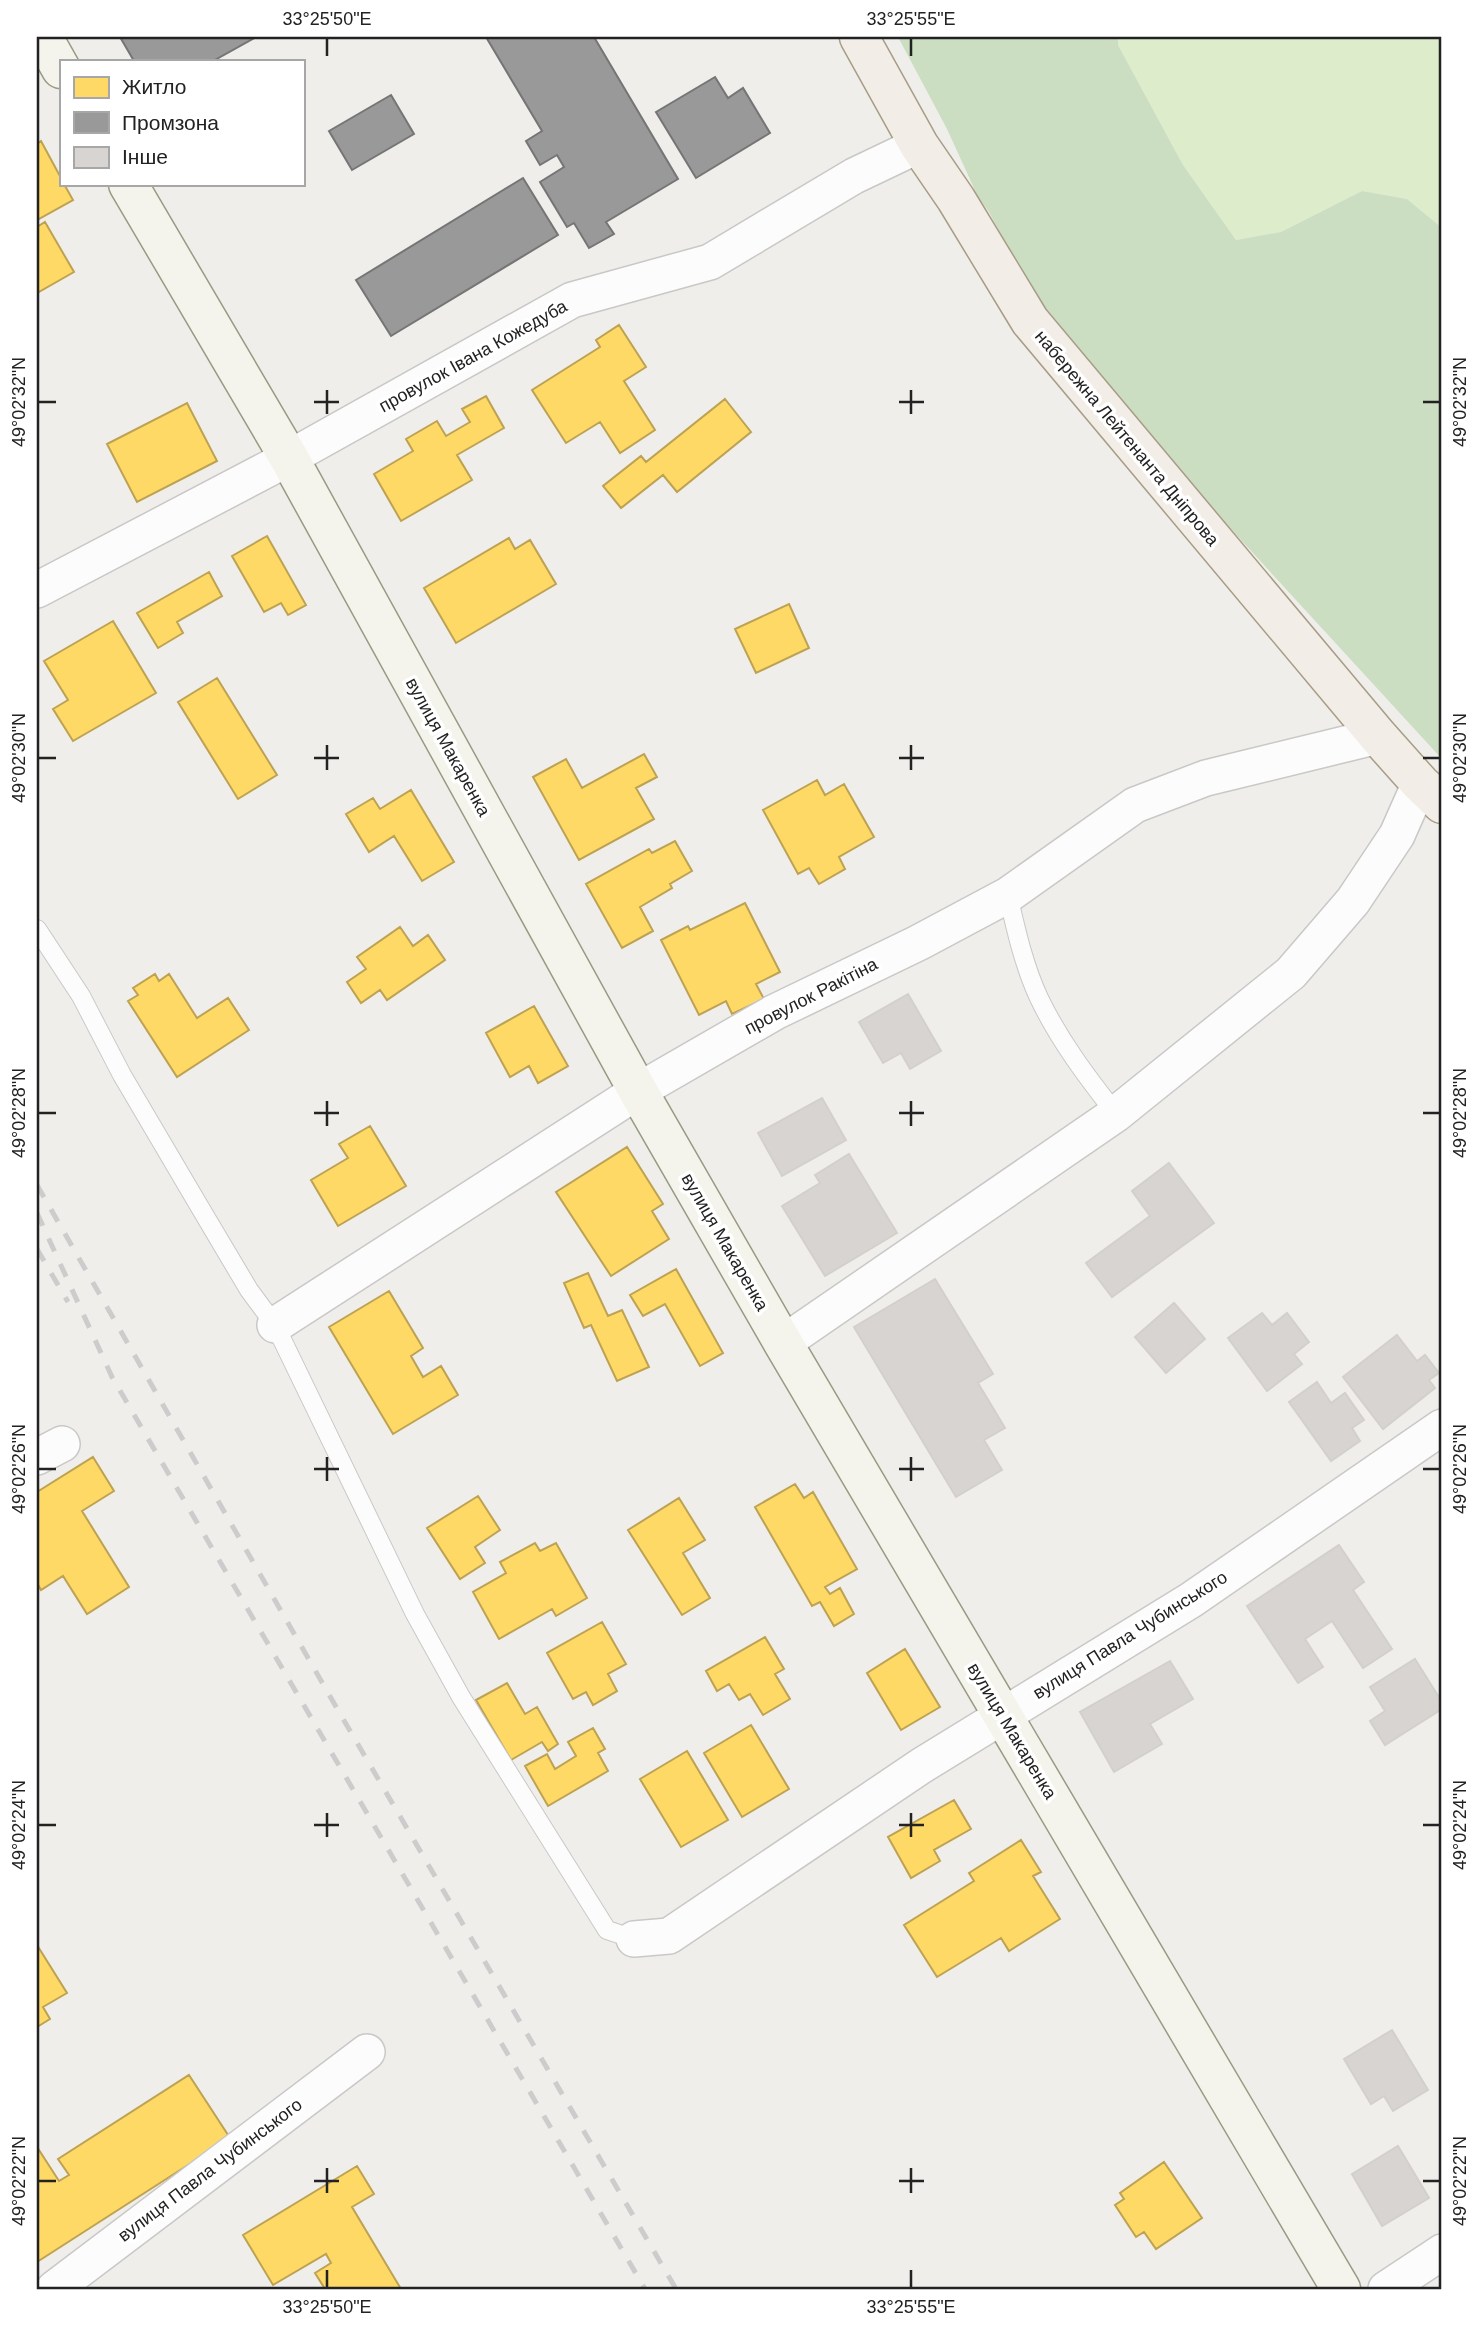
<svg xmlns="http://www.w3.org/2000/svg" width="1479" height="2326" viewBox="0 0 1479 2326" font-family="Helvetica,sans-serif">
<rect width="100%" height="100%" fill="#f0eeeb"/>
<path fill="#ddeccb" d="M1118,37H1442V228L1407,199L1362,191L1281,232L1236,240L1183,165L1118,45Z"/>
<path fill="#cbdec1" d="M898,37H1118V45L1183,165L1236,240L1281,232L1362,191L1407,199L1442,228V759L1218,515L1030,289L989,212L978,197L947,129Z"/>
<path fill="#ffd966" stroke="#bda252" stroke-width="2" d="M41,141L61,178V184H64L73,200L37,220V144Z
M45,222L74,272L37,293V227Z
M619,325L646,367L624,381L655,430L620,453L600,422L566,443L532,390L600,347L596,340Z
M486,396L504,428L457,455L472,480L401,521L374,474L413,451L406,439L437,421L446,436L470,422L462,409Z
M725,399L751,432L677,492L663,475L621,508L603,486L641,456L646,462Z
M187,403L217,461L137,502L107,444Z
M267,536L306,605L288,615L281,603L264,612L232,556Z
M509,538L515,549L530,540L556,584L456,643L424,588Z
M209,572L222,596L177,622L183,633L158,648L137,613Z
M789,604L809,648L756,673L735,629Z
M113,621L156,693L73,741L53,709L68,700L44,661Z
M217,678L277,775L238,799L178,702Z
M644,754L657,777L636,788L654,819L579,860L533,777L566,759L582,788Z
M817,780L825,795L844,784L874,837L839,857L845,869L819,884L809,868L798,874L763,810Z
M411,790L454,862L422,881L394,836L369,852L346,814L373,798L380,809Z
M675,841L692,871L670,884L672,888L640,907L653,931L622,948L586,884L649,849L652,853Z
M745,903L780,972L756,984L764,999L732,1014L726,1001L699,1015L661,940L688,926L690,930Z
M400,927L413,946L428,935L445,960L387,1000L380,990L361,1003L347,982L366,969L357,957Z
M155,974L159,981L169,974L197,1018L228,998L249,1030L177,1077L128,1001L138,995L133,988Z
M534,1006L568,1066L538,1083L529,1066L510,1077L486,1033Z
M370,1126L406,1186L338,1226L311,1180L348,1158L339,1144Z
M627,1147L663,1204L652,1211L669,1239L611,1276L556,1192Z
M676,1269L723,1353L700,1366L665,1304L643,1316L630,1295Z
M588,1273L608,1316L622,1310L649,1367L617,1381L591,1325L584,1328L564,1283Z
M389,1291L423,1348L411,1356L423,1377L441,1366L458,1395L393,1434L329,1327Z
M93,1457L114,1491L82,1511L129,1587L87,1614L63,1576L41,1590L37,1583V1492Z
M795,1484L804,1498L813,1492L857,1569L825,1587L830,1594L840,1588L854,1614L834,1626L820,1602L812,1606L755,1507Z
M478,1496L500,1530L475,1547L485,1563L460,1579L427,1528Z
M679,1498L705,1540L683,1553L710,1598L682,1615L628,1530Z
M535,1543L540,1551L556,1543L587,1598L556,1616L552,1609L499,1639L473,1592L506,1573L500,1562Z
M602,1622L626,1664L608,1674L617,1691L593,1705L586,1692L573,1699L547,1653Z
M765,1637L784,1669L775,1674L790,1699L763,1715L750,1694L739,1700L729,1684L717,1691L706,1671Z
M905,1649L940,1707L901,1730L867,1673Z
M507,1683L525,1714L537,1707L558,1744L548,1751L542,1742L511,1760L476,1700Z
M751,1725L789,1789L742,1817L704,1753Z
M593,1728L605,1749L598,1753L608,1771L548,1806L525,1766L547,1754L555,1769L576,1756L568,1742Z
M687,1751L728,1820L681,1847L640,1779Z
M954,1800L971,1829L934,1850L940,1861L911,1878L888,1837Z
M1021,1840L1041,1872L1033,1876L1060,1919L1009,1951L1001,1938L937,1977L904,1925L974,1881L969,1873Z
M37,1945L67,1993L43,2007L50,2019L37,2027Z
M189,2075L230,2138L37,2262V2147L59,2181L69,2175L58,2159Z
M1164,2162L1202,2218L1156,2249L1144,2232L1136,2237L1115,2205L1124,2199L1120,2193Z
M357,2166L374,2194L352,2207L401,2289H325L315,2273L331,2263L326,2254L273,2285L243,2235Z"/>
<path fill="#999" stroke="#757575" stroke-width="2" d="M120,37H256L213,61H134Z
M486,37H594L678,179L606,222L614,234L589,248L574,223L567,227L540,182L564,167L557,155L540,165L526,141L542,131Z
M715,77L728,98L743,88L770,133L696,178L656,112Z
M391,95L414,134L352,170L329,131Z
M523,178L558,235L391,336L356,280Z"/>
<path fill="#d7d4d2" stroke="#d3d0cc" stroke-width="2" d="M908,994L941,1051L910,1069L901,1053L883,1063L859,1022Z
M822,1098L846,1140L782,1176L758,1133Z
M849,1154L897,1233L825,1276L782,1206L820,1183L815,1175Z
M1169,1163L1214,1223L1112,1297L1086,1263L1150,1216L1132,1191Z
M935,1279L993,1374L978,1383L1005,1428L984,1440L1002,1470L956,1497L854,1327Z
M1174,1303L1205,1339L1166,1373L1135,1337Z
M1262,1313L1272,1325L1287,1313L1309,1342L1294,1354L1302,1364L1267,1391L1228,1338Z
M1397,1335L1417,1361L1425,1355L1439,1373L1429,1380L1435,1388L1383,1429L1343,1377Z
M1317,1382L1331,1403L1345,1393L1364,1420L1352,1428L1360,1441L1331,1461L1289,1402Z
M1339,1545L1364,1582L1353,1590L1392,1649L1363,1668L1332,1621L1305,1639L1323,1667L1298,1683L1247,1606Z
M1415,1659L1442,1702V1709L1385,1745L1370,1721L1385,1711L1370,1687Z
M1170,1661L1193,1699L1150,1724L1162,1744L1114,1772L1080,1712Z
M1392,2030L1428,2090L1393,2111L1384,2096L1371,2104L1344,2059Z
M1398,2146L1429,2198L1382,2226L1352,2174Z"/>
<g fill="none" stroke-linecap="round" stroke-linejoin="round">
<defs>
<path id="lane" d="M1008,895C1016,930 1024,966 1039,998C1059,1040 1087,1077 1116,1114
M37,929L81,996L122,1075L195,1199L249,1290L275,1325L415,1614L461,1697L607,1930L634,1939"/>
<path id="street" d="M37,590L289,458L572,300L710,262L854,176L919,145
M275,1325L638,1091L775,1012L918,943L1008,895L1135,805L1206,778L1378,736
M783,1343L1116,1114L1291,973L1353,901L1397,835L1420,783
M37,1457L62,1444
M634,1939L669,1936L921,1766L1191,1600L1442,1427
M54,2289L367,2052
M1386,2289L1442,2252"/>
<path id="secondary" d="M43,37L61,69
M128,184L289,458L638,1091L783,1343L1341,2289"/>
<path id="primary" d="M859,37L919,145L956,199L1030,321L1378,736L1420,783L1442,804"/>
</defs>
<use href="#lane" stroke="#c9c8c7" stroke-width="20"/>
<use href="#street" stroke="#c9c8c7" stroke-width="38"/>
<use href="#secondary" stroke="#999a82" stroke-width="41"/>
<use href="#primary" stroke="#a79c86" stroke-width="41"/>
<use href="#lane" stroke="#fdfcfc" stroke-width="18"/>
<use href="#street" stroke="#fdfcfc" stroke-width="35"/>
<use href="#secondary" stroke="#f4f4ed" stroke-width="38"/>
<use href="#primary" stroke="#f3ede7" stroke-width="38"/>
<path stroke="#ccc" stroke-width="5" stroke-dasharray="14 14" stroke-linecap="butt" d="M37,1185L335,1705L676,2289
M37,1213L112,1377L645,2289
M37,1249L68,1302"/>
</g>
<path fill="none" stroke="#222" stroke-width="2.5" d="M327,38V56M911,38V56M327,390V414M911,390V414M38,402H56M314,402H339M899,402H924M1423,402H1440M327,745V770M911,745V770M38,758H56M314,758H339M899,758H924M1423,758H1440M327,1101V1126M911,1101V1126M38,1113H56M314,1113H339M899,1113H924M1423,1113H1440M327,1457V1481M911,1457V1481M38,1469H56M314,1469H339M899,1469H924M1423,1469H1440M327,1813V1837M911,1813V1837M38,1825H56M314,1825H339M899,1825H924M1423,1825H1440M327,2168V2193M911,2168V2193M38,2181H56M314,2181H339M899,2181H924M1423,2181H1440M327,2270V2288M911,2270V2288"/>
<g text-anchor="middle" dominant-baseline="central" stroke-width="7" stroke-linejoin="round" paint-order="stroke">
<g font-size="18" fill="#222" stroke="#fff">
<text transform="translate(473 356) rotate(-29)">провулок Івана Кожедуба</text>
<text transform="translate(1127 438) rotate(50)">набережна Лейтенанта Дніпрова</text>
<text transform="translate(448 747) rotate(61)">вулиця Макаренка</text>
<text transform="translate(811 996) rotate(-27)">провулок Ракітіна</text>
<text transform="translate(725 1242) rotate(60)">вулиця Макаренка</text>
<text transform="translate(1130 1635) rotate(-32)">вулиця Павла Чубинського</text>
<text transform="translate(1012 1731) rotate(59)">вулиця Макаренка</text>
<text transform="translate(210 2170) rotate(-37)">вулиця Павла Чубинського</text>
</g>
</g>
<rect width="1479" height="2326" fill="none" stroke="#ffffff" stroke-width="77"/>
<rect x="60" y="60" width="245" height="126" fill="#ffffff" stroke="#a7a7a7" stroke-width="2"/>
<rect x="74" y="77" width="35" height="21" fill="#ffd966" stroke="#a7a7a7" stroke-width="2"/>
<text x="122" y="94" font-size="21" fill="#222222">Житло</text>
<rect x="74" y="112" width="35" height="21" fill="#999999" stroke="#a7a7a7" stroke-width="2"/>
<text x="122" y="130" font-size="21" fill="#222222">Промзона</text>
<rect x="74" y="147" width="35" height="21" fill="#d7d4d2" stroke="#a7a7a7" stroke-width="2"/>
<text x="122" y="164" font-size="21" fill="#222222">Інше</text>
<rect x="38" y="38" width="1402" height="2250" fill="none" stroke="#222" stroke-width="2.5"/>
<g font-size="18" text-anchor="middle" fill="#222">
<text x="327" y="25">33°25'50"E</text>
<text x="911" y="25">33°25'55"E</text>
<text transform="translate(19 402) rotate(-90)" y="6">49°02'32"N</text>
<text transform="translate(1460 402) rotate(-90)" y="6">49°02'32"N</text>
<text transform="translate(19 758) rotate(-90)" y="6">49°02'30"N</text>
<text transform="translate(1460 758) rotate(-90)" y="6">49°02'30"N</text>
<text transform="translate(19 1113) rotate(-90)" y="6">49°02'28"N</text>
<text transform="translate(1460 1113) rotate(-90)" y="6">49°02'28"N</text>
<text transform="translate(19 1469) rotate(-90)" y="6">49°02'26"N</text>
<text transform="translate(1460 1469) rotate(-90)" y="6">49°02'26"N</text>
<text transform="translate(19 1825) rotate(-90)" y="6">49°02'24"N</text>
<text transform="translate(1460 1825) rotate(-90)" y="6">49°02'24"N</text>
<text transform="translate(19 2181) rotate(-90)" y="6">49°02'22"N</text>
<text transform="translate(1460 2181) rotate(-90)" y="6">49°02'22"N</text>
<text x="327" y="2313">33°25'50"E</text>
<text x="911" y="2313">33°25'55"E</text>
</g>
</svg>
